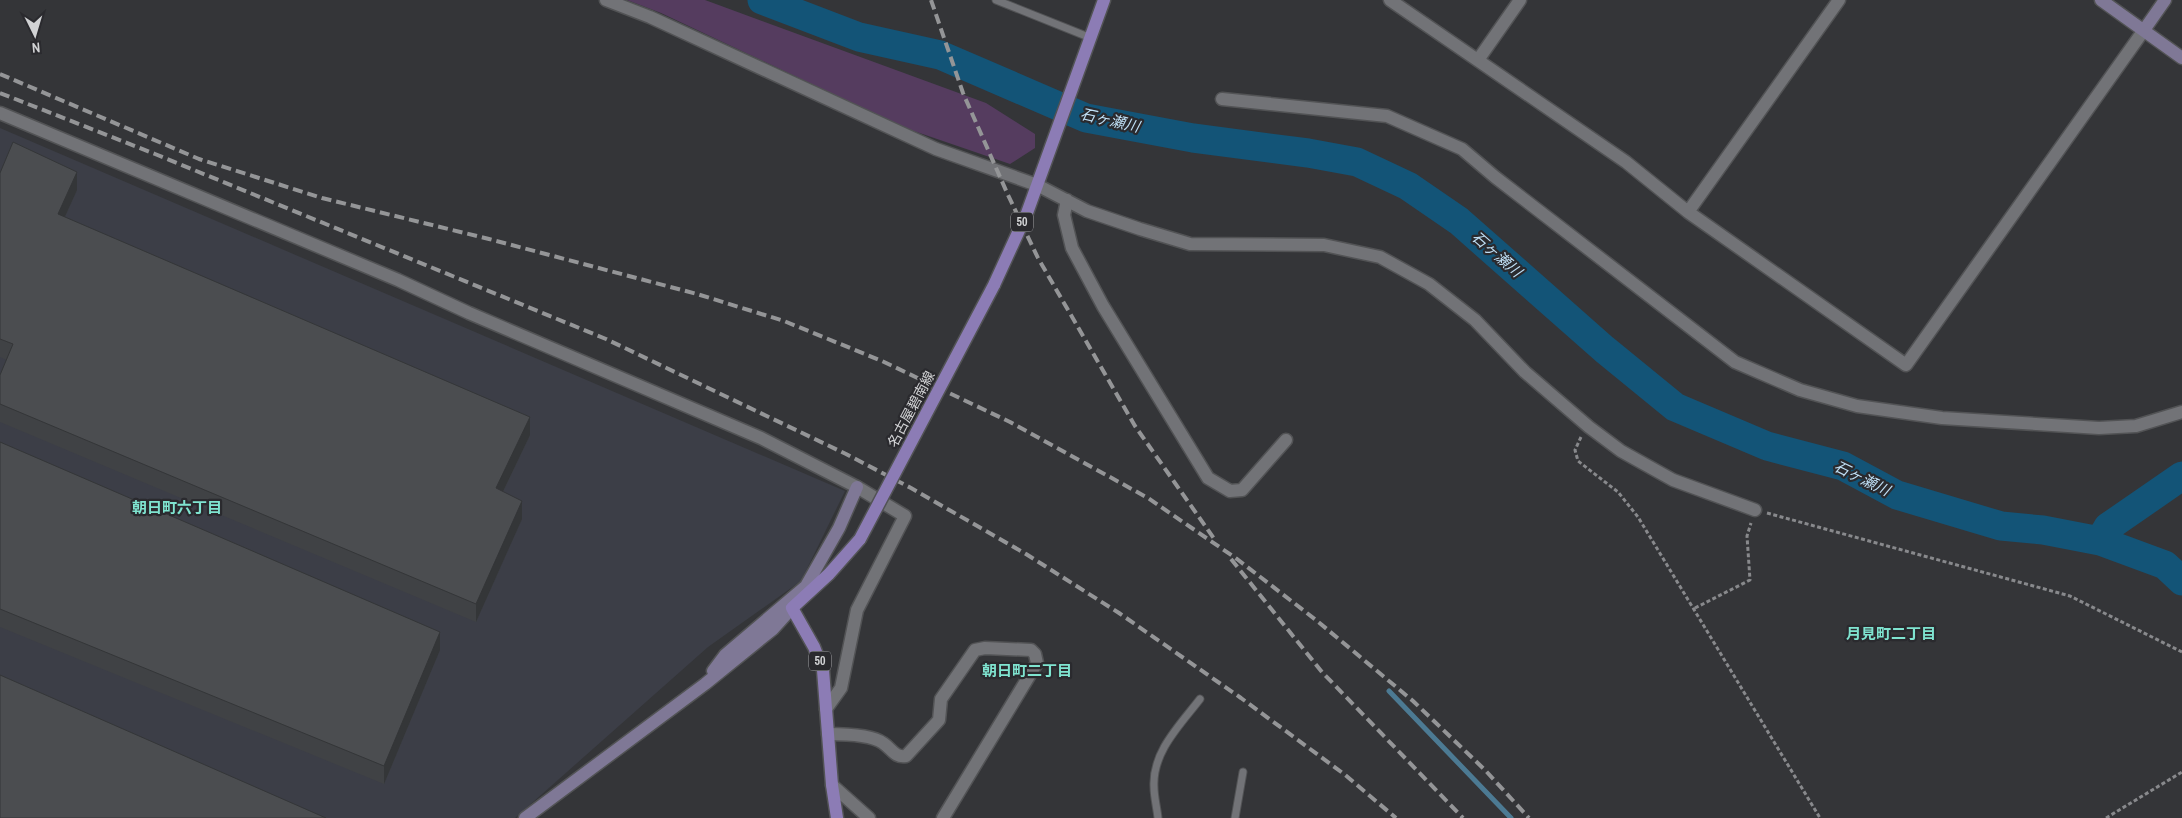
<svg xmlns="http://www.w3.org/2000/svg" width="2182" height="818" viewBox="0 0 2182 818" font-family="'Archivo Narrow','Noto Sans JP',sans-serif">
<rect width="100%" height="100%" fill="#343538"/>
<path fill="#3c3e47" d="M0,128L845,491L801,581L708,647L515,818H0Z"/>
<path fill="#553c5f" d="M627,0H705L986,103L1035,134V148L1010,164L905,128L661,13Z"/>
<g fill="none" stroke-linecap="round" stroke-linejoin="round">
<path stroke="#4c7a93" stroke-width="5" d="M1389,691L1511,818"/>
<path stroke="#135477" stroke-width="29" d="M762,0L859,37L940,55L1086,118L1193,138L1308,153L1357,162L1408,186L1459,221L1604,349L1675,407L1767,446L1843,466L1897,495L2001,526L2043,530L2100,541L2165,565L2182,581
M2100,541L2108,527L2182,476"/>
<defs>
<path id="lane" d="M996,0L1091,38
M1158,818C1157,808 1154,797 1154,787C1152,752 1180,725 1200,699
M1235,818L1243,772"/>
<path id="street" d="M606,0L650,17L936,149L1037,185L1087,211L1140,229L1190,244L1324,245L1380,257L1429,284L1475,320L1525,372L1589,427L1621,451L1673,480L1755,510
M1390,0L1626,162L1688,212L1906,365L2144,30
M1478,60L1520,0
M1222,99L1387,116L1462,149L1495,177L1735,362L1800,390L1857,406L1942,418L2099,428L2136,426L2182,412
M0,113L398,280L469,313L761,438L857,487L905,516L857,610L841,688L826,709
M1067,200L1064,215L1072,248L1103,306L1208,478L1230,491L1242,490L1286,440
M1688,212L1839,0
M828,734C842,734 872,735 883,743C892,749 895,758 906,756L939,720L941,699L975,650L985,648L1031,650L1035,654L1037,663L943,818
M832,785L869,818"/>
<path id="secondary" d="M2101,0L2182,58
M2144,30L2165,0
M713,671L725,655L806,586L839,528L857,487
M525,818L705,684L773,629L792,608"/>
<path id="primary" d="M994,285L1027,213L1104,0
M837,818L832,785L823,670L814,647L792,608L829,574L860,539"/>
</defs>
<use href="#lane" stroke="#525355" stroke-width="9"/>
<use href="#street" stroke="#525355" stroke-width="15"/>
<use href="#secondary" stroke="#525355" stroke-width="15"/>
<use href="#primary" stroke="#525355" stroke-width="15"/>
<path stroke="#88898c" stroke-width="3" stroke-dasharray="4 2.5" stroke-linecap="butt" d="M1581,437L1575,450L1578,461L1618,492L1638,517L1820,818
M1767,513L2070,596L2182,652
M1695,608L1750,580L1747,536L1751,523
M2106,818L2182,772"/>
<use href="#lane" stroke="#727377" stroke-width="7"/>
<use href="#street" stroke="#727377" stroke-width="12"/>
<use href="#secondary" stroke="#7f7896" stroke-width="12"/>
<use href="#primary" stroke="#8c7cb5" stroke-width="12"/>
<path stroke="#949597" stroke-width="4" stroke-dasharray="10 5" stroke-linecap="butt" d="M931,0L963,93L1008,195L1038,258L1135,426L1215,540
M0,74L199,159L322,198L489,239L697,294L784,321L882,361L1010,422L1148,498L1237,559L1316,620L1413,701L1485,770L1529,818
M0,93L155,154L606,339L846,454L911,488L1026,554L1119,613L1241,698L1344,774L1396,818
M1231,559L1322,672L1463,818"/>
<defs>
<path id="primary-bridge" d="M860,539L994,285"/>
</defs>
<use href="#primary-bridge" stroke="#525355" stroke-width="15" stroke-linecap="butt"/>
<use href="#primary-bridge" stroke="#8c7cb5" stroke-width="12"/>
</g>
<path fill="#404245" d="M0,173L77,190L65,217L530,435L503,492L522,519L476,622L0,422V376L7,360L0,357Z
M0,442L440,650L384,784L0,627Z"/>
<path fill="#343638" d="M77,172V190L58,232V214Z
M530,417V435L496,506V488Z
M522,501V519L476,622V604Z
M440,632V650L384,784V766Z"/>
<path fill="#4b4d50" stroke="#343638" d="M13,142L77,172L58,214L530,417L496,488L522,501L476,604L0,404V375L13,344L0,339V173Z
M0,442L440,632L384,766L0,609Z
M0,675L326,818H0Z"/>
<g text-anchor="middle" dominant-baseline="central" stroke-width="4.5" stroke-linejoin="round" paint-order="stroke">
<g fill="#2a2a2e" stroke="#9fa0a2" stroke-width="1">
<rect x="1011" y="212.5" width="22" height="19" rx="4"/>
<rect x="809" y="651.5" width="22" height="19" rx="4"/>
</g>
<g font-size="12" font-weight="bold" fill="#d1d2d4">
<text x="1022" y="222">50</text>
<text x="820" y="661">50</text>
</g>
<g font-size="14" fill="#d1d2d4" stroke="#2a2a2e">
<text transform="translate(911 409) rotate(-62)">名古屋碧南線</text>
</g>
<g font-size="15" font-style="italic" fill="#bfdff5" stroke="#2a2a2e">
<text transform="translate(1110 120) rotate(13)">石ヶ瀬川</text>
<text transform="translate(1497 254) rotate(41)">石ヶ瀬川</text>
<text transform="translate(1862 478) rotate(26)">石ヶ瀬川</text>
</g>
<g font-size="15" font-weight="bold" fill="#7fe4d0" stroke="#2a2a2e">
<text x="177" y="507">朝日町六丁目</text>
<text x="1891" y="633">月見町二丁目</text>
<text x="1027" y="670">朝日町二丁目</text>
</g>
</g>
<g transform="translate(35 35) rotate(175)" stroke="#2a2a2e" stroke-width="4" paint-order="stroke">
<path d="M0-4L9 19L0 12L-9 19Z" fill="#d1d2d4"/>
<text y="-8" font-size="14" font-weight="bold" text-anchor="middle" fill="#d1d2d4">N</text>
</g>
</svg>
